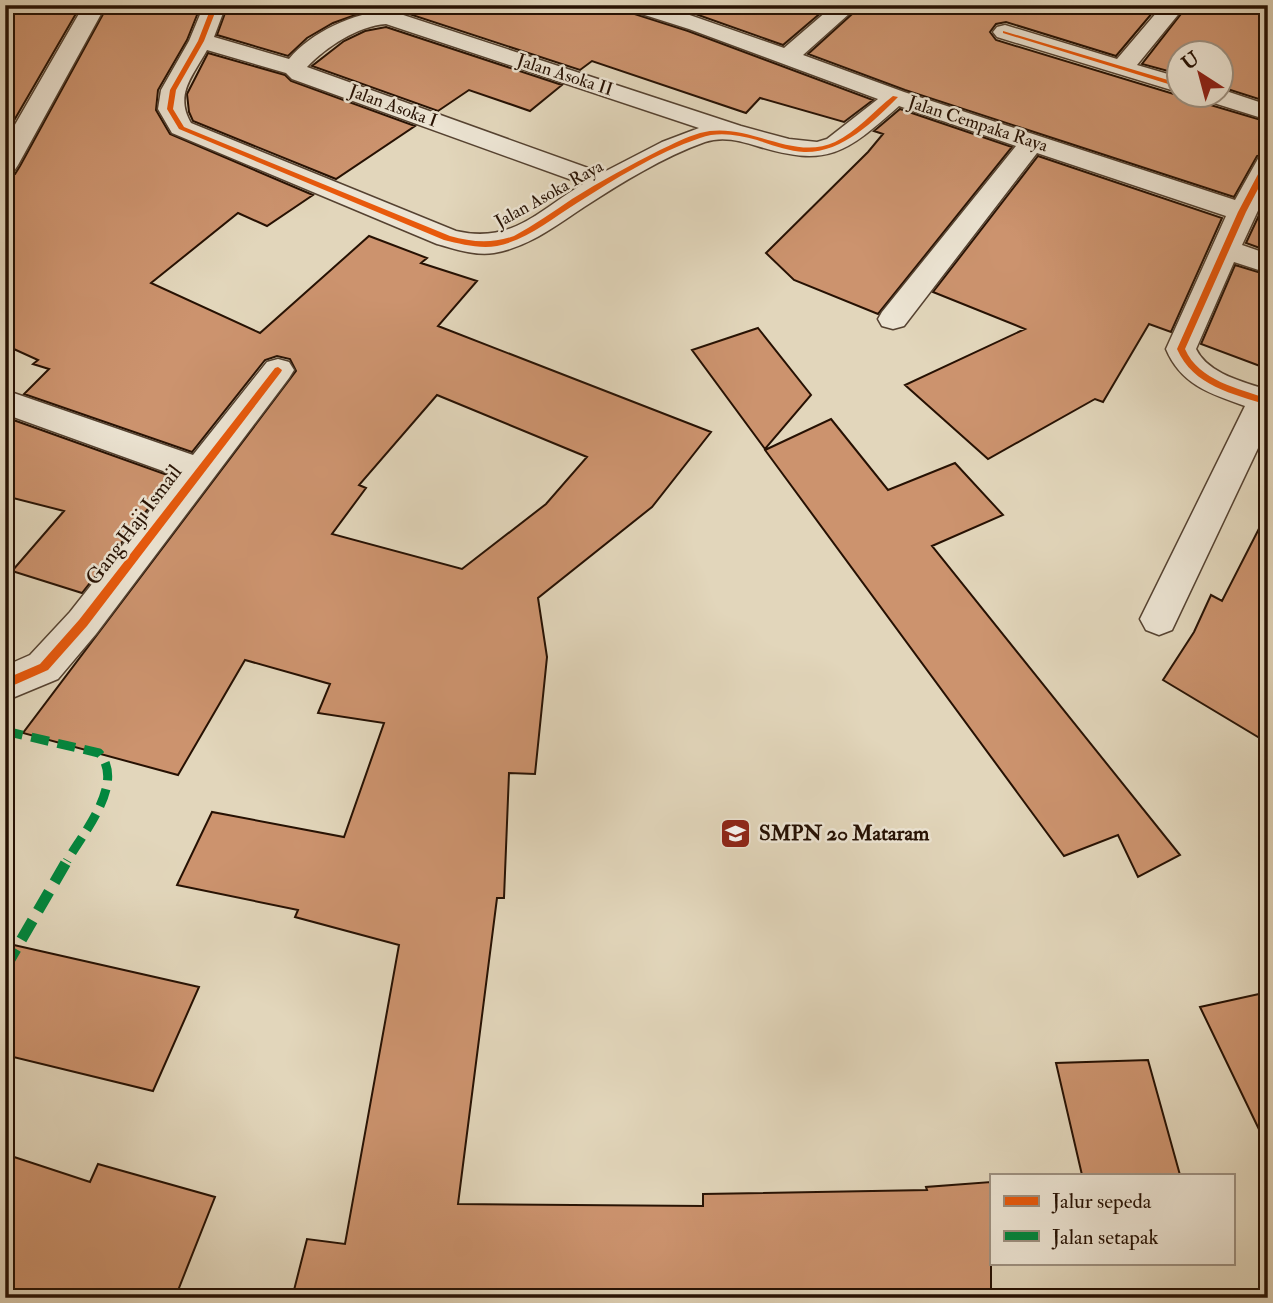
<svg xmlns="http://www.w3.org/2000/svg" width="1273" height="1303" viewBox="0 0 1273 1303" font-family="'IM FELL Double Pica',serif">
<rect width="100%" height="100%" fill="#e2d6bb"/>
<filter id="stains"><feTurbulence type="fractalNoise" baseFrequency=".00286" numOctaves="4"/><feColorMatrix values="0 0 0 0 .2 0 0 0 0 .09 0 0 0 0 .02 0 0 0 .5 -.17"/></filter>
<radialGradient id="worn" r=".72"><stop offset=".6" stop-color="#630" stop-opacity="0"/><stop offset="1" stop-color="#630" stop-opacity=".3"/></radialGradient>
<path fill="#cc936e" stroke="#261103" stroke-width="2" fill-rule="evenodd" d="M5,5H81L5,136Z
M108,5H201L187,40L158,90L156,110L170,134L313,195L267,226L238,213L151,283L260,333L369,236L427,258L421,263L477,281L438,326L711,432L652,507L538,598L547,657L535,774L509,773L504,898H497L458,1204L703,1206V1194L927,1190L926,1187L991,1182V1298H292L307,1239L345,1244L399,945L295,917L298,910L177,885L212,812L344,837L384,723L318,713L330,684L245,660L178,775L23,733L296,371L290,359L277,356L265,360L192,452L24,394L49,369L33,364L38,360L5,345V175L15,174L20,166ZM437,395L587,457L546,504L462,569L332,534L366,488L359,485Z
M228,5H624L628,12L688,31L873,100L844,122L760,98L746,113L592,61L580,70L388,7L361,13L333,23L307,38L288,56L217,35Z
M670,5H830L783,45Z
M862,5H1159L1116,56L1006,22L996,24L990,32L996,40L1177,95L1196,94L1200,102L1268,122V153L1257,156L1234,197L905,90L808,54Z
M1188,5H1268V102L1221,87V52H1179V74L1142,64Z
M386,27L562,85L530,111L469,90L438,111L312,66L344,41L365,31Z
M208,53L285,75L291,81L415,126L336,179L193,121L189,112L187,94Z
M900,109L1012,147L878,314L794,280L766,253L868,152L883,134L874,131Z
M1038,156L1222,218L1171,332L1149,324L1103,402L1095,399L988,459L905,385L1025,329L933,292Z
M1268,196V251L1246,243Z
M1235,265L1268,275V369L1201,344Z
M758,328L811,395L765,449L692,350Z
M5,417L173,477L82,593L12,571L64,511L5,496Z
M831,419L888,490L955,463L1003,515L932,546L1180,855L1138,877L1118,835L1064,856L765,450Z
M1268,511V743L1163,680L1194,632L1211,595L1222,601Z
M5,943L199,987L153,1091L5,1055Z
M1268,992V1148L1200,1007Z
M1148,1060L1180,1175H1082L1056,1063Z
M5,1154L90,1182L98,1164L215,1197L175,1298H5Z"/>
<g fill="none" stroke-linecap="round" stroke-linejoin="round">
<defs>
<path id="street" d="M84,5H106L18,165L14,171L5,173V142Z
M204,5H226L214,37L289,59C311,32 354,13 388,10L741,126L789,139L817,142L827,139L878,99L689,29L629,10L626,5H661L784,48L834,5H859L803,55L904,92L1235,200L1259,157L1268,155V189L1242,245L1268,254V273L1234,262L1196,349C1208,374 1244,382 1268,390V427L1172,630L1159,635L1146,630L1140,619L1245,406C1211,394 1181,385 1166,349L1226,216L1037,153L904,326L893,329L882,326L878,319L882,312L1016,146L899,106C846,153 828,168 757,146C740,141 723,136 705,142C663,157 621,183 584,207C555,226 529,247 494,253C475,256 455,249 437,244L172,133L158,109L161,90L189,41ZM386,24L699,128L662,142L602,173L307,67C326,47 358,26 386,24ZM207,50L286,73L292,79L583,184C538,211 512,244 456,231L191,123C174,94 193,76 207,50Z
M1163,5H1186L1137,65L1178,77V92L997,37L993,32L997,27L1005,25L1117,59Z
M1220,89L1268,105V120L1201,99L1198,94H1220Z
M278,359L289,362L294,370L289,378L96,634L58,679L5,701V666L30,655L70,612L177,476L5,414V390L193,455L267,362Z"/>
</defs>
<use href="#street" stroke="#554231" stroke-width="3"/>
<use href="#street" fill="#ece4d3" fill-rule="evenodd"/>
<path stroke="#00873e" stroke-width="9" stroke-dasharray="18 9" stroke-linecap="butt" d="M5,731L99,753C126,783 83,833 67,861"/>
<path stroke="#00873e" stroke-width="11" stroke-dasharray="22 11" stroke-linecap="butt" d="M5,968L68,859"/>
<defs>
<path id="cycleway" d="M212,5H218L204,41L176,90L173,109L184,127L450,236C472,242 491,244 514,236C534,225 553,212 572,199C601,181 630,165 660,150C673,144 686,137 700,133C747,120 792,162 835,142C856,132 874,111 893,96L898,97C873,122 842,153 804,152C788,151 772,145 757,140C738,135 719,131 700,138C656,153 615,179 577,203C551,219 527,240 497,246C479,249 461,244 444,240L179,129L167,109L170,90L198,41Z
M1003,31L1178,83V87L1003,33Z
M1265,161H1268V170L1246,212L1185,349C1199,381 1238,388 1268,399V405C1233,394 1193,386 1177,349L1238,212Z
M278,367L282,370L281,372L87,626L48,670L5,689V679L40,664L79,620L275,368Z"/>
</defs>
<use href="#cycleway" stroke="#ece4d3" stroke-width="5"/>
<use href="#cycleway" fill="#e8590c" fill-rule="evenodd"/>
</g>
<defs>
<symbol id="school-square" viewBox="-11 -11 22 22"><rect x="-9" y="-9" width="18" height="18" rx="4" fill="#8f2418" stroke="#ece4d3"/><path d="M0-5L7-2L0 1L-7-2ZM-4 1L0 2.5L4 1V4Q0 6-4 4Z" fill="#fff"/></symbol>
</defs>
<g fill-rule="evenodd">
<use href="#school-square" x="718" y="816" width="35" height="35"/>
</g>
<g text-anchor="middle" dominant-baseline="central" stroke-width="5" stroke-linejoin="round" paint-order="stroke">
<g font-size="18" fill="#261103" stroke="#ece4d3">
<text transform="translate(565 75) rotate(18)">Jalan Asoka II</text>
<text transform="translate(393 106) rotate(20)">Jalan Asoka I</text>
<text transform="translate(978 124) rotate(18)">Jalan Cempaka Raya</text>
<text transform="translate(549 194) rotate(-29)">Jalan Asoka Raya</text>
</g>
<g font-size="21" fill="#261103" stroke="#ece4d3">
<text transform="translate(134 525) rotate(-53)">Gang Haji Ismail</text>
</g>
<g font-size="21" font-weight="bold" fill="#261103" stroke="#ece4d3" text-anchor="start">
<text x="759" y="833">SMPN 20 Mataram</text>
</g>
</g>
<rect width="1273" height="1303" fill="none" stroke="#e2d6bb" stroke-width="28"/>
<rect x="7" y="7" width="1259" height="1289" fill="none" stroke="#261103" stroke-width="3.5"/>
<rect x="14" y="14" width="1245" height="1275" fill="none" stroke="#261103" stroke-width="2"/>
<rect x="990" y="1174" width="245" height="91" fill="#ece4d3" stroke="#9d9080" stroke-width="2"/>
<rect x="1004" y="1196" width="35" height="10" fill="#e8590c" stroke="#9d9080" stroke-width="2"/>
<text x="1052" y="1208" font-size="21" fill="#261103">Jalur sepeda</text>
<rect x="1004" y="1231" width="35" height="10" fill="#00873e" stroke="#9d9080" stroke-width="2"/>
<text x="1052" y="1244" font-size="21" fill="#261103">Jalan setapak</text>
<g transform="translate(1200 74) rotate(324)"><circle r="33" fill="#ece4d3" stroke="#9d9080" stroke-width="2"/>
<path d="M0-5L12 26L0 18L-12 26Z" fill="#8f2418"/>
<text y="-10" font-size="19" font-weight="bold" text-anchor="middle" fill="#261103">U</text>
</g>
<rect width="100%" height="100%" filter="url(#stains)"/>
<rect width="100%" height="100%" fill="url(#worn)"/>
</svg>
